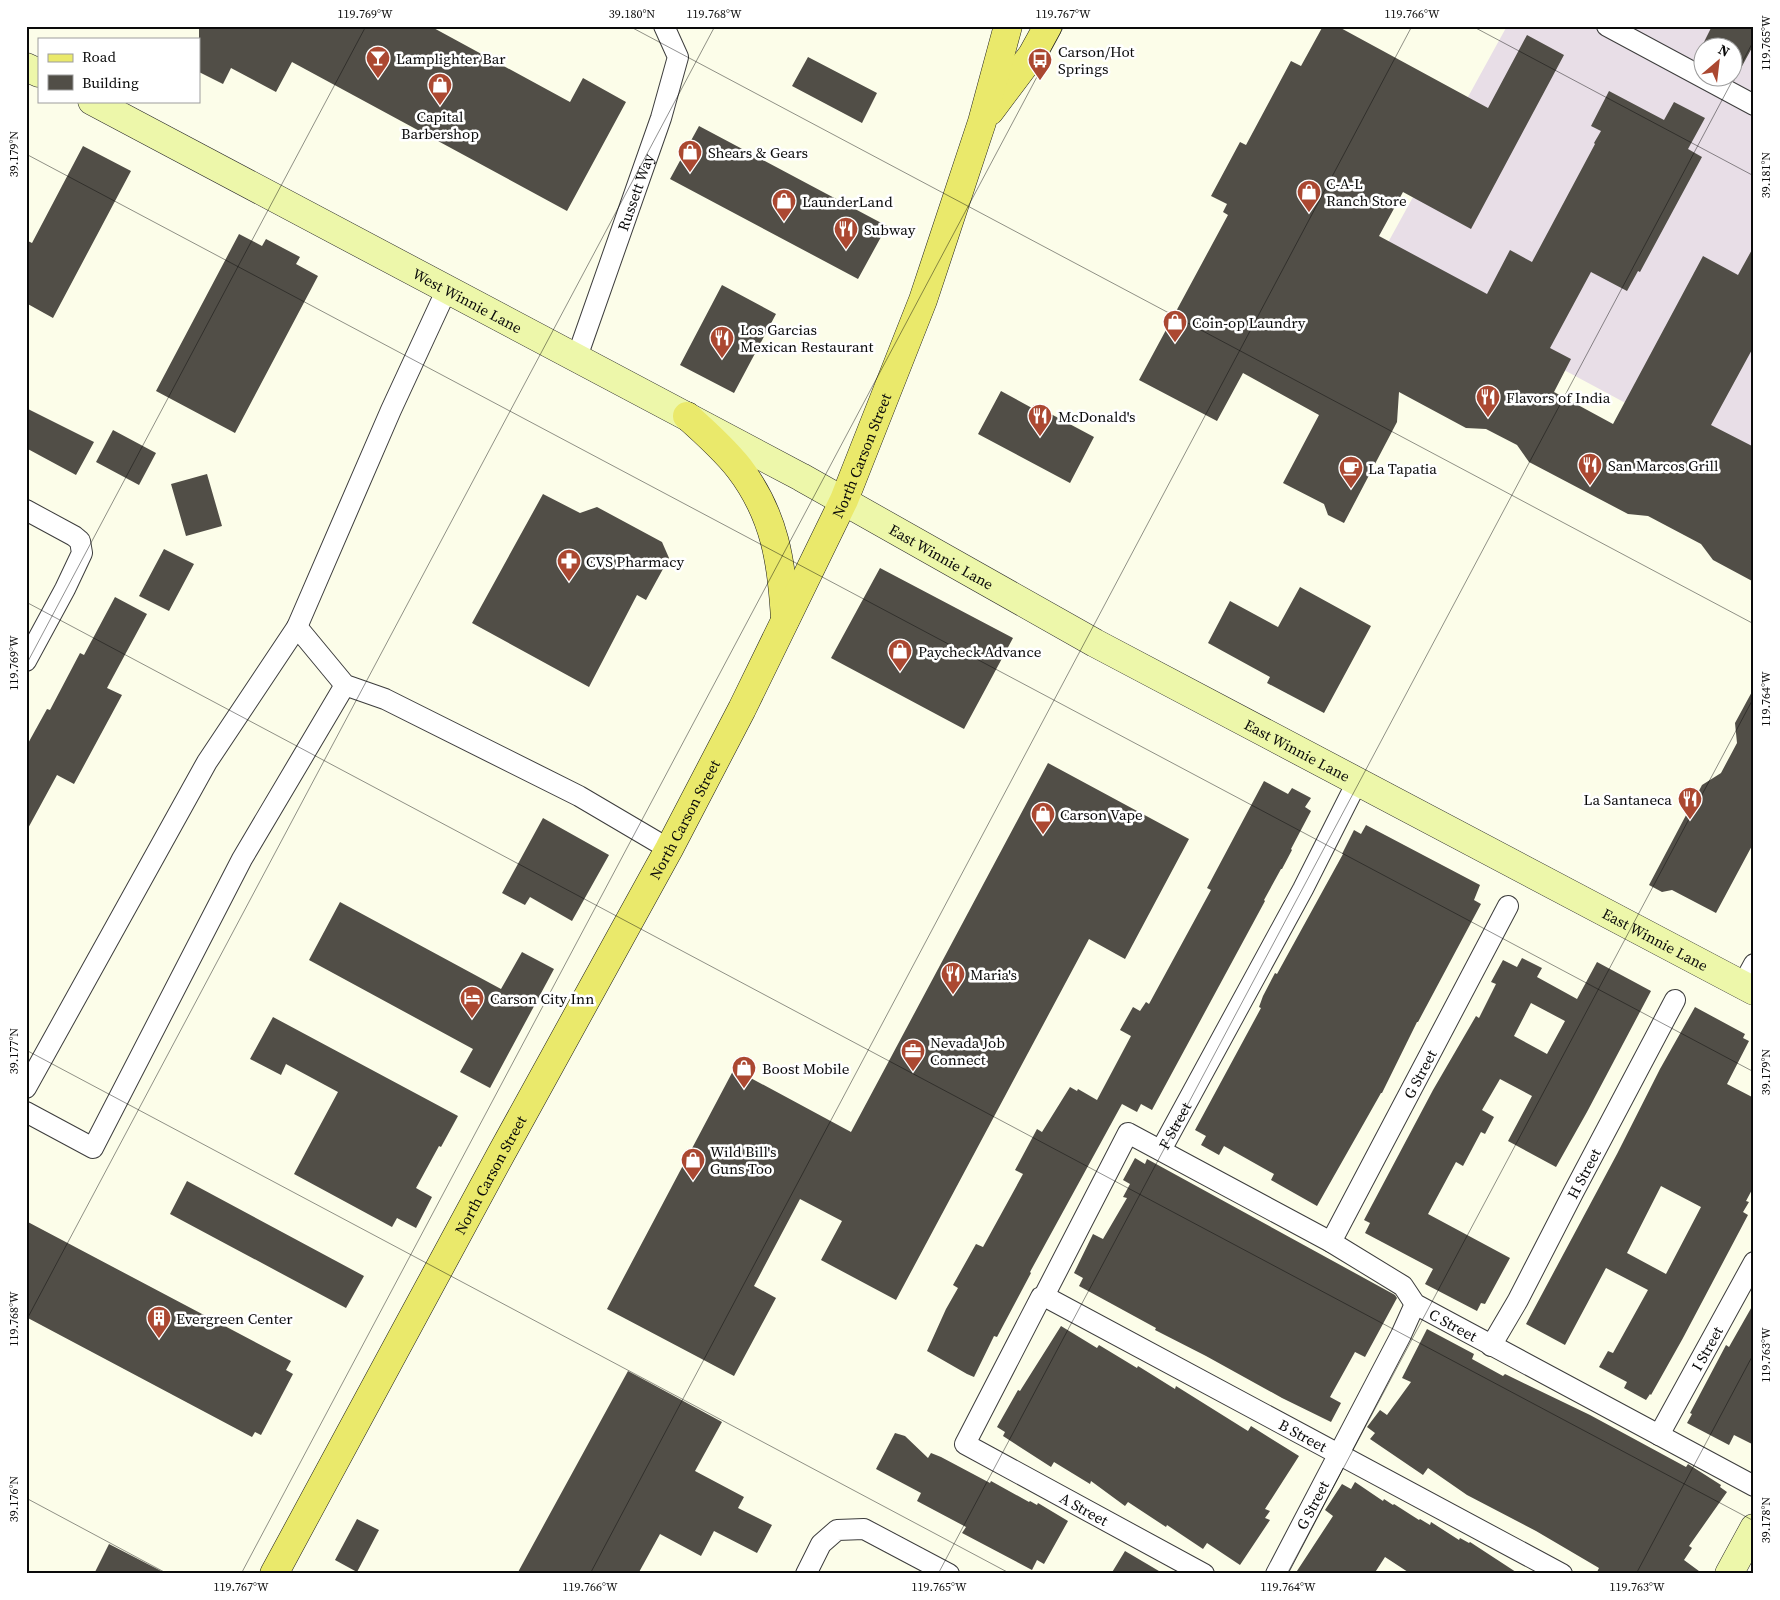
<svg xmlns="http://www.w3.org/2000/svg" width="1780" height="1600" viewBox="0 0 1780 1600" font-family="'Source Serif 4',serif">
<rect width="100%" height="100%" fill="#fcfde9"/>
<path fill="#e8dee7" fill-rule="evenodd" d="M1507,26H1754V472L1374,268ZM1702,48H1732V78H1702Z"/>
<path fill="#514e47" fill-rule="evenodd" d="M199,26H430L570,102L583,78L626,102L567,211L292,62L276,92L231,68L223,84L199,72Z
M1323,26H1337L1488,108L1527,35L1564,55L1471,229L1403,192L1379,236L1487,294L1510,250L1532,262L1595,144L1594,143L1601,131L1591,126L1609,91L1664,120L1674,102L1705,118L1688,149L1702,157L1640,272L1638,271L1627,291L1591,272L1550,348L1571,359L1554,392L1613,424L1703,256L1738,275L1754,246V346L1711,425L1754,447V582L1713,560L1701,544L1648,516L1628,514L1529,462L1517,445L1486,429L1466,428L1399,392L1397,422L1344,523L1328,515L1324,504L1283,483L1319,415L1243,373L1217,421L1139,380L1228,215L1223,212L1227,204L1211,196L1240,142L1246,145L1291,61L1301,66Z
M1712,26H1754V44L1734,81L1732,80V48H1701Z
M808,57L877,93L862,123L792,86Z
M699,126L887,226L858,279L670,179Z
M83,146L131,171L53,318L26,303V240L32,243Z
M239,234L262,246L266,239L300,257L296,264L318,276L235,433L156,391Z
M722,285L776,314L734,393L680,365Z
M1001,391L1032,408L1034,405L1094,437L1070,483L978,434Z
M26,408L94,442L76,475L26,448Z
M113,430L156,453L139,485L96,462Z
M207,474L222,526L186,536L171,484Z
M543,494L580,513L597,507L662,542L669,558L646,600L637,595L589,687L472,623Z
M164,549L194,564L169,611L139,596Z
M880,568L1013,638L964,729L831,658Z
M1300,587L1371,626L1324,713L1267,683L1270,677L1208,643L1230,601L1278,627Z
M115,597L147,614L107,688L122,695L74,784L57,775L26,832V747L47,709L50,710L80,653L84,655Z
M1754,688V842L1716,913L1672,890L1662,892L1649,885L1702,785L1721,773L1737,743L1735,723Z
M1048,763L1189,839L1125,959L1089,939L896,1300L821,1260L842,1221L800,1199L754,1286L776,1298L734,1376L607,1309L734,1069L851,1132Z
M1264,781L1288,794L1292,788L1311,798L1305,807L1311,811L1291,849L1292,850L1282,869H1281L1264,900L1265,901L1152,1110L1141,1104L1137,1112L1122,1104L1030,1272L1031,1273L997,1337L994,1336L974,1377L967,1374L927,1351L946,1309L958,1288L953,1285L976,1244L983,1247L1023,1174L1015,1170L1037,1129L1042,1132L1070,1087L1077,1091L1078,1089L1097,1100L1131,1036L1120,1030L1133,1007L1140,1011L1146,1002L1149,1004L1211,890L1207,888Z
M543,818L609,855L572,921L530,897L525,905L502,893Z
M1366,825L1480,885L1474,900L1481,904L1418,1022H1417L1382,1093H1381L1317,1206L1271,1180L1274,1174L1224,1146L1219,1155L1201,1145L1206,1136L1195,1130L1261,1008L1259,1007L1263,996L1275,973L1277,974L1343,854H1342L1354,830L1361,834Z
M340,902L501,989L522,952L554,969L490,1088L460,1072L473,1049L309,960Z
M1522,958L1542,968L1537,977L1577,999L1597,962L1651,991L1587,1112L1556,1167L1508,1141L1532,1096L1500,1079L1482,1110L1494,1117L1485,1134L1481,1132L1463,1166L1456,1162L1428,1214L1510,1258L1485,1304L1481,1303L1477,1311L1425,1284L1433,1269L1365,1233L1370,1223L1364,1220L1433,1090L1476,1016L1479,1018L1496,984L1491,982L1503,960L1517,967ZM1531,1003L1565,1021L1547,1054L1514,1036Z
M1695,1007L1745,1034L1743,1038L1749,1041L1727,1084L1754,1098V1186L1746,1201L1749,1202L1743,1212L1748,1215L1683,1338L1651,1395L1650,1394L1646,1400L1624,1388L1627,1382L1599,1367L1608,1351L1613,1353L1648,1290L1606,1268L1565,1345L1526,1324L1617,1154L1660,1069ZM1661,1186L1701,1207L1666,1274L1627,1253Z
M273,1017L458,1116L441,1147L439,1146L416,1188L432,1197L416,1228L397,1218L392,1227L294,1174L338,1092L286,1064L281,1075L250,1059Z
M1135,1158L1145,1164L1147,1159L1395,1295L1397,1298L1365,1357L1355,1352L1330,1397L1341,1403L1331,1422L1282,1398L1206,1356L1155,1330L1156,1328L1079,1286L1083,1278L1074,1273L1093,1234L1103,1239L1127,1198L1123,1197L1130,1184L1123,1180Z
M187,1181L364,1276L346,1308L170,1214Z
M26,1221L291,1361L286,1370L293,1374L261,1435L255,1432L252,1437L26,1317Z
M1754,1303V1445L1734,1435L1729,1445L1687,1423L1692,1414L1690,1413L1726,1345L1729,1347Z
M1061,1326L1097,1348L1099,1345L1137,1368L1138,1366L1175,1389L1176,1386L1248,1431L1251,1426L1299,1456L1265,1509L1270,1511L1265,1518L1270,1520L1240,1565L1207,1543L1203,1549L1167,1525L1166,1527L1128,1502L1125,1506L1091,1481L1090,1484L1054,1462L1051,1467L1003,1436L1005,1432L997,1427L1018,1390L1020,1391Z
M1427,1329L1474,1354L1472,1359L1503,1376L1505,1374L1590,1415L1686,1467L1688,1464L1721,1485L1720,1487L1727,1492L1689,1546L1692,1548L1684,1560L1703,1574H1596L1599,1568L1536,1531L1467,1495L1428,1468L1423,1475L1370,1439L1375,1433L1367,1427L1380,1410L1387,1415L1411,1382L1402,1378Z
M628,1371L722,1422L695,1471L744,1497L738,1508L772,1525L757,1553L714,1531L701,1556L660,1534L638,1574H517Z
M895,1433L905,1436L928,1458L931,1453L941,1457L990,1483L991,1481L1029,1502L1030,1501L1037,1505L1038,1503L1068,1521L1044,1564L1037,1560L1032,1570L962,1533L966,1527L917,1501L921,1493L876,1469Z
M1355,1482L1383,1501L1384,1499L1393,1505L1394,1504L1419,1520L1420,1519L1430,1525L1431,1522L1459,1540L1460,1538L1469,1543L1470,1542L1519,1574H1411L1385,1557L1374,1574H1295L1333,1516L1325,1510L1342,1484L1351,1489Z
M357,1519L379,1530L357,1572L335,1560Z
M109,1544L167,1574H94Z
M1125,1551L1164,1574H1111Z"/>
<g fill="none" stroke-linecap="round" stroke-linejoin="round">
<defs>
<g id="street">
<path d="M1607,26L1754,105"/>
<path id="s1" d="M577,357L661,118L678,57L664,26"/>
<path d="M26,510L74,536L80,541L82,553L65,589L26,661"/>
<path d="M297,627L345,685L385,699L579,796L669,849"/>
<path d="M1742,986L1754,964"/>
<path d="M26,1088L207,762L297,627L391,410L447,289"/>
<path d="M26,1112L93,1148L242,859L345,685"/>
<path id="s2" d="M1161,1150L1303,889L1357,782"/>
<path id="s3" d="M1331,1242L1508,906"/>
<path id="s4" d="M1044,1296L1562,1574"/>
<path id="s5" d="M1491,1346L1518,1300L1573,1193L1675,1000"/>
<path id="s6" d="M1659,1435L1754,1262"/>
<path d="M806,1574L821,1544L837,1530L864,1529L949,1574"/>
<path id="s7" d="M1204,1574L965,1444L1041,1297L1044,1296L1128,1133L1331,1242L1403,1286L1415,1304L1754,1486"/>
<path id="s8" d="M1276,1574L1401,1335L1415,1304"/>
</g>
<g id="secondary">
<path d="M26,67L39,73"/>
<path id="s9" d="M92,101L801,477L1095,643L1754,991"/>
<path d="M1729,1574L1754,1528"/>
</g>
<g id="primary">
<path d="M990,111L1032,55L1048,26"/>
<path d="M687,416C705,432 724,449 739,468C775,515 782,563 785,620"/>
<path id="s10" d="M274,1574L501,1154L669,849L742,709L844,500L923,300L982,122L1008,26"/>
</g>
</defs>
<use href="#street" stroke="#3d3d3d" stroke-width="22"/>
<use href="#secondary" stroke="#2c2c2c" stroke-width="29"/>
<use href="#primary" stroke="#1b1b1b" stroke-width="29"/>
<use href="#street" stroke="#fff" stroke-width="20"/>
<use href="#secondary" stroke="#edf7aa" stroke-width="28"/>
<use href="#primary" stroke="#eae96b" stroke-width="28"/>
</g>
<path fill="none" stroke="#0a0a0a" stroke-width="1" stroke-opacity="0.45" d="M629,26L1754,624M1472,26L1754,176M26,154L1754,1072M26,602L1754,1521M26,665L366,26M26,1050L1011,1574M26,1321L715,26M26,1498L168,1574M241,1574L1064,26M590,1574L1412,26M938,1574L1754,40M1287,1574L1754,697M1636,1574L1754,1353"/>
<defs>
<symbol id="bar-pin" viewBox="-11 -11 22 30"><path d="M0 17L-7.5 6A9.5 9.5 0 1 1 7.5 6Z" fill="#ab4831" stroke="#fff"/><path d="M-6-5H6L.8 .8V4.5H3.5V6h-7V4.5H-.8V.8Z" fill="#fff"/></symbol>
<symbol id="bus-pin" viewBox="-11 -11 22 30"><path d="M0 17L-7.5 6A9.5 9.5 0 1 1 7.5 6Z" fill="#ab4831" stroke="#fff"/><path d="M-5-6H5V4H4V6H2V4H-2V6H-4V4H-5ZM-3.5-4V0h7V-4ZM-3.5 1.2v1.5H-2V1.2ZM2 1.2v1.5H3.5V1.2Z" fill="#fff"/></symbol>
<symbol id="shop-pin" viewBox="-11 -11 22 30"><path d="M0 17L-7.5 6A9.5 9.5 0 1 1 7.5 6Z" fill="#ab4831" stroke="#fff"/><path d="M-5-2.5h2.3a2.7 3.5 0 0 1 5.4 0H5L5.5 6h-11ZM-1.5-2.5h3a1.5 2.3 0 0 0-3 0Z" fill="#fff"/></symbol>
<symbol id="restaurant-pin" viewBox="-11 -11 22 30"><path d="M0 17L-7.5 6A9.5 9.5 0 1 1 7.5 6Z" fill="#ab4831" stroke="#fff"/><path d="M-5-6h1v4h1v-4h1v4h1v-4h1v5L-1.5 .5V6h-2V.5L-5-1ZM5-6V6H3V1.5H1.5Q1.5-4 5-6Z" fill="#fff"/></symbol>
<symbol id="cafe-pin" viewBox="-11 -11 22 30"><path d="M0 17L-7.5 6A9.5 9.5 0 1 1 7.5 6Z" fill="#ab4831" stroke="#fff"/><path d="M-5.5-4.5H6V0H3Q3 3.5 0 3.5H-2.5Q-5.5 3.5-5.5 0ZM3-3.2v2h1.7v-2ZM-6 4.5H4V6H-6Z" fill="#fff"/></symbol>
<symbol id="pharmacy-pin" viewBox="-11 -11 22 30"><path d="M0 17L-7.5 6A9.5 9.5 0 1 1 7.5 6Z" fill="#ab4831" stroke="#fff"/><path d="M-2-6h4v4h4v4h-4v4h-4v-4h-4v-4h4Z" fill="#fff"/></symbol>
<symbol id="hotel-pin" viewBox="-11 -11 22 30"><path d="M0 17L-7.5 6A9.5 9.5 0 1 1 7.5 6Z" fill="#ab4831" stroke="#fff"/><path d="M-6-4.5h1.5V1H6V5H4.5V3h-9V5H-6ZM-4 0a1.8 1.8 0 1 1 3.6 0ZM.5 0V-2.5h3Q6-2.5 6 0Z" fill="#fff"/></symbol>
<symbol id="office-pin" viewBox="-11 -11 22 30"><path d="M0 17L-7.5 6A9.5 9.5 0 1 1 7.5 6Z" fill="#ab4831" stroke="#fff"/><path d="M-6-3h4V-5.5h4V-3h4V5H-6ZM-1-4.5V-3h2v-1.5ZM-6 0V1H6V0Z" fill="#fff"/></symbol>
<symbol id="building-pin" viewBox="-11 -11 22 30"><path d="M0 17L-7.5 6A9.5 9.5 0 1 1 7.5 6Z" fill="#ab4831" stroke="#fff"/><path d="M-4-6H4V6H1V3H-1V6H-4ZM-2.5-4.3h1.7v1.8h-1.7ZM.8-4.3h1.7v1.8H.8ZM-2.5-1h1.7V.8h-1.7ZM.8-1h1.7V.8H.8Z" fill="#fff"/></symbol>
</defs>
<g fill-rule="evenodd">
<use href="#bar-pin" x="364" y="44" width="28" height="38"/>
<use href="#bus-pin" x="1026" y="46" width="28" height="38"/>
<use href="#shop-pin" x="426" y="71" width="28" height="38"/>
<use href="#shop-pin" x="676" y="138" width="28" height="38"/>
<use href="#shop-pin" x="1295" y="178" width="28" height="38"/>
<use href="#shop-pin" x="770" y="187" width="28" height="38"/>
<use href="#restaurant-pin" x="832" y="215" width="28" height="38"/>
<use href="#shop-pin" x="1161" y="308" width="28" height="38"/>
<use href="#restaurant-pin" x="708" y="324" width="28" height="38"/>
<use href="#restaurant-pin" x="1474" y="383" width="28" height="38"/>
<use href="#restaurant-pin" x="1026" y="402" width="28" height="38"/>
<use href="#restaurant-pin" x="1576" y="451" width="28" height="38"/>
<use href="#cafe-pin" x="1337" y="454" width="28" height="38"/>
<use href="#pharmacy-pin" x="555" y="547" width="28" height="38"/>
<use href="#shop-pin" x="886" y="637" width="28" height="38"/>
<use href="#restaurant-pin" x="1676" y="785" width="28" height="38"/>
<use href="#shop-pin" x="1029" y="800" width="28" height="38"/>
<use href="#restaurant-pin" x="939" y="960" width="28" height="38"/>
<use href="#hotel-pin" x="458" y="984" width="28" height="38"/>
<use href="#office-pin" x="899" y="1037" width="28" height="38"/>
<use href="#shop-pin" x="730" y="1054" width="28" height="38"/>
<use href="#shop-pin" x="679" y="1146" width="28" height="38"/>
<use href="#building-pin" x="145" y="1304" width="28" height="38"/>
</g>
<g text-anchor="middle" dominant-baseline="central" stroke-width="5" stroke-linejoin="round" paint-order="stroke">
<g font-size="15" fill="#0a0a0a" stroke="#fff" text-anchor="start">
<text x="1058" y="51">Carson/Hot<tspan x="1058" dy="17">Springs</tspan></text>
<text x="396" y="58">Lamplighter Bar</text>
<text x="440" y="116" text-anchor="middle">Capital<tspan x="440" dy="17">Barbershop</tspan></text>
<text x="708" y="152">Shears &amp; Gears</text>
<text x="1326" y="183">C-A-L<tspan x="1326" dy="17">Ranch Store</tspan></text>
<text x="802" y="201">LaunderLand</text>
<text x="864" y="229">Subway</text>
<text x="1192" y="322">Coin-op Laundry</text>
<text x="740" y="329">Los Garcias<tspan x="740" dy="17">Mexican Restaurant</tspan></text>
<text x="1506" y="397">Flavors of India</text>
<text x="1058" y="416">McDonald's</text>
<text x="1608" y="465">San Marcos Grill</text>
<text x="1368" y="468">La Tapatia</text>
<text x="586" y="561">CVS Pharmacy</text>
<text x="918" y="651">Paycheck Advance</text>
<text x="1672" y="799" text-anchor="end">La Santaneca</text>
<text x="1060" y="814">Carson Vape</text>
<text x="970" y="974">Maria's</text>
<text x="490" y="998">Carson City Inn</text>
<text x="930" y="1042">Nevada Job<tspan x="930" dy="17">Connect</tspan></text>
<text x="762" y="1068">Boost Mobile</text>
<text x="710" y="1151">Wild Bill's<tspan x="710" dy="17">Guns Too</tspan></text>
<text x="176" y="1318">Evergreen Center</text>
</g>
<g font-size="15" fill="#0a0a0a" stroke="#fff">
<text stroke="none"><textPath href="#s1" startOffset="175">Russett Way</textPath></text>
<text stroke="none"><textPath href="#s9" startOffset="425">West Winnie Lane</textPath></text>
<text stroke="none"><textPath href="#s10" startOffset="1264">North Carson Street</textPath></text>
<text stroke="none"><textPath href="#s9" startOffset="964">East Winnie Lane</textPath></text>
<text stroke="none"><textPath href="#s9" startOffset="1369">East Winnie Lane</textPath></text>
<text stroke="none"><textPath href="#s10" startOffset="859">North Carson Street</textPath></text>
<text stroke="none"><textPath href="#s9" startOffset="1774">East Winnie Lane</textPath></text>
<text stroke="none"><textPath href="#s3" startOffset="190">G Street</textPath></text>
<text stroke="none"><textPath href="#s2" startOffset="28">F Street</textPath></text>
<text stroke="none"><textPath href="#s5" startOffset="196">H Street</textPath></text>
<text stroke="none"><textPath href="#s10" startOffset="454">North Carson Street</textPath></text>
<text stroke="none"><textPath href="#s7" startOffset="1004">C Street</textPath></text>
<text stroke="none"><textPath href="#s6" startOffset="99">I Street</textPath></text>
<text stroke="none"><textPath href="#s4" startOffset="294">B Street</textPath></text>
<text stroke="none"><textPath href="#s8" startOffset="78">G Street</textPath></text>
<text transform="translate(1084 1509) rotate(29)">A Street</text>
</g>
</g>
<rect width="1780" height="1600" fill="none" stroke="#ffffff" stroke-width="55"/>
<rect x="38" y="38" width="162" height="65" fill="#ffffff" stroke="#9d9d9d"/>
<rect x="48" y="54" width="25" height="8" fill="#eae96b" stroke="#9d9d9d"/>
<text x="82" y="62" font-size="15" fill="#0a0a0a">Road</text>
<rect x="48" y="75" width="25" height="15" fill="#514e47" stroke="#9d9d9d"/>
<text x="82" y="88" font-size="15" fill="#0a0a0a">Building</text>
<g transform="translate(1718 62) rotate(28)"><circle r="24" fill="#ffffff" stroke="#9d9d9d"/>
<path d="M0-4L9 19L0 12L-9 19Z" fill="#ab4831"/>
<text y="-8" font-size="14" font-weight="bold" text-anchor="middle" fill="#0a0a0a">N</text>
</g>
<rect x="28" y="28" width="1724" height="1544" fill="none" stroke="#0a0a0a" stroke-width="2"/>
<g font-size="12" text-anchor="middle" fill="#0a0a0a">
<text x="365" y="18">119.769°W</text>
<text x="632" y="18">39.180°N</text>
<text x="714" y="18">119.768°W</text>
<text x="1063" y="18">119.767°W</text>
<text x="1412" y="18">119.766°W</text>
<text transform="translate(1766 43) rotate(-90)" y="4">119.765°W</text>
<text transform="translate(14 154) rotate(-90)" y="4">39.179°N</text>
<text transform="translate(1766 175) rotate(-90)" y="4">39.181°N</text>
<text transform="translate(14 663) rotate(-90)" y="4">119.769°W</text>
<text transform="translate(1766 699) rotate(-90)" y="4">119.764°W</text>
<text transform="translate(14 1051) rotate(-90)" y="4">39.177°N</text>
<text transform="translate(1766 1072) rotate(-90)" y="4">39.179°N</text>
<text transform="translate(14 1319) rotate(-90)" y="4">119.768°W</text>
<text transform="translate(1766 1355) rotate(-90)" y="4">119.763°W</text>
<text transform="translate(14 1499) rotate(-90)" y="4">39.176°N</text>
<text transform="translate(1766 1520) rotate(-90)" y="4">39.178°N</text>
<text x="241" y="1591">119.767°W</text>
<text x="590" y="1591">119.766°W</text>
<text x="939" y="1591">119.765°W</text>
<text x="1288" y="1591">119.764°W</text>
<text x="1637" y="1591">119.763°W</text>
</g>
</svg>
